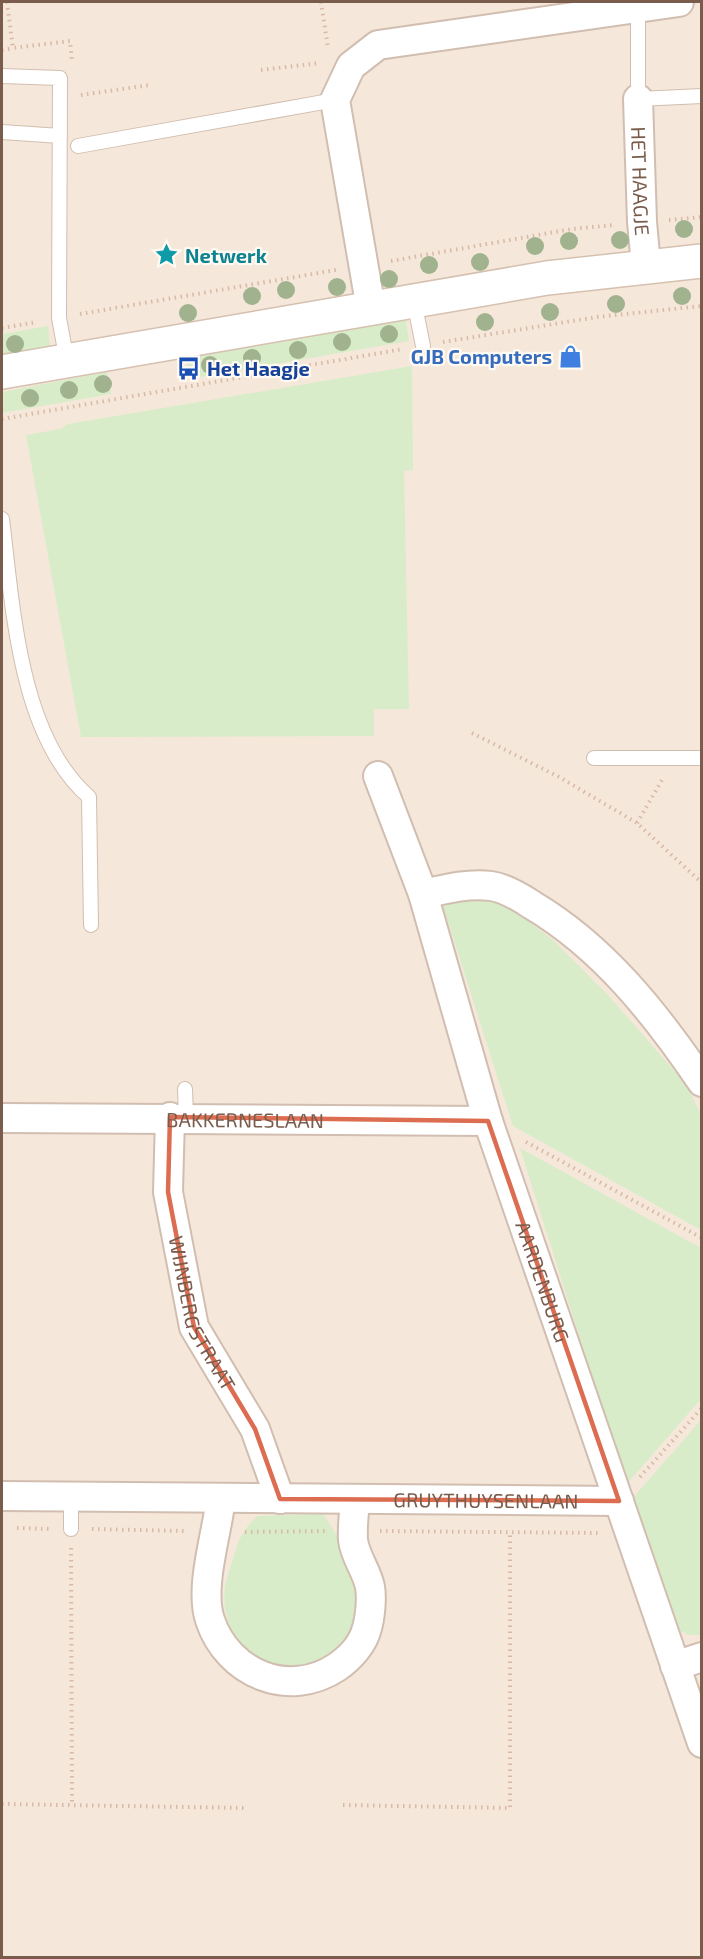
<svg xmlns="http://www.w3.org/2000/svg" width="703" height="1959" viewBox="0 0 703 1959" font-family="'Exo 2',sans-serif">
<rect width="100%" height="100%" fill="#fdf6ec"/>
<path fill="#f5e8da" d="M2,2H701V1957H2Z"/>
<path fill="#d8ecc9" d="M402,319L406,321L409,341L189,379L186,358Z
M48,326L50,348L2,357V334Z
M412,366L413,470L404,471L409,709H374V736L81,737L26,435L60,429L68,424Z
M107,372L111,394L2,413V394L7,391Z
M465,899H489L511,908L553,940L608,995L686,1084L701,1115V1230L513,1126L443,906Z
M520,1148L701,1248V1399L626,1485Z
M701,1420V1635H689L671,1627L631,1500Z
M323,1514C330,1526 339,1537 346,1549C353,1563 355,1582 355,1597C355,1605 357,1613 355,1620C345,1650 306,1674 274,1665C233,1654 215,1609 229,1571C238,1546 237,1534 258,1516Z"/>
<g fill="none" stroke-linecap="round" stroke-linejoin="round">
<defs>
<path id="lane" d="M638,8V99L702,96
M2,76L60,78L59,318L67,361
M2,132L60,136
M78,146L335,100
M414,301L423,346
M2,519C13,607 19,736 89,797L91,925
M594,758H702
M185,1089L186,1117
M71,1529V1497"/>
<g id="street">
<path id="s1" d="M638,99L642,222L646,265"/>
<path d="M371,309L335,100L351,66L378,45L679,2"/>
<path id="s2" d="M378,776L423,894L488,1121L702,1743"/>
<path d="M423,894C445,889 468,883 491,886C505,888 520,897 532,905C603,947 656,1014 702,1082"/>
<path id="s3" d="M170,1117L168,1192L194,1327L255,1429L280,1499"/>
<path id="s4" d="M2,1118L488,1121"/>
<path id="s5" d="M2,1496L619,1501"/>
<path d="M221,1498C217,1534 199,1587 210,1620C228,1674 289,1699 337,1667C350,1658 363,1644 367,1628C370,1618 372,1598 370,1587C367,1571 355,1557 353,1540C352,1528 354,1513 355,1500"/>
<path d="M675,1666L702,1657"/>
</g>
<path id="secondary" d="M2,372L547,278L702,261"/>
</defs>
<use href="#lane" stroke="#d1beb0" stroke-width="16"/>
<use href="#street" stroke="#d1beb0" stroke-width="32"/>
<use href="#secondary" stroke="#d6c0b0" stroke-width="36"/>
<path stroke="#d9b8a5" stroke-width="4" stroke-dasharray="1.5 4.5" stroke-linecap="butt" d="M7,2L13,48L70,41L72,61
M321,2L328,48
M2,50L13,48
M261,70L320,63
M81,95L150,85
M669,220L702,217
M391,261L572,229L614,225
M80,314L336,270
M2,328L37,322
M443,342L597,317L702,306
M2,419L403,349
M472,733L559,777L637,823L702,883
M637,823L662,780
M526,1142L702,1238
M640,1477L702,1408
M17,1528L52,1529
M92,1529L187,1531
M380,1531L601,1533
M245,1532L325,1531
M71,1548L72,1805
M2,1804L245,1808
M343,1805L510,1808V1532"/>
<use href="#lane" stroke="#fff" stroke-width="14"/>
<use href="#street" stroke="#fff" stroke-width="28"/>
<use href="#secondary" stroke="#fff" stroke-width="33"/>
</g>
<g fill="#a0b28e">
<circle cx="684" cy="229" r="9"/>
<circle cx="620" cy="240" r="9"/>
<circle cx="569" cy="241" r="9"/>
<circle cx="535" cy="246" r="9"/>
<circle cx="480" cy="262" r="9"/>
<circle cx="429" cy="265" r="9"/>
<circle cx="389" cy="279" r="9"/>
<circle cx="337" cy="287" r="9"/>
<circle cx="286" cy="290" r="9"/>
<circle cx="252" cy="296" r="9"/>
<circle cx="682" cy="296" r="9"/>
<circle cx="616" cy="304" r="9"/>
<circle cx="550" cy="312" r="9"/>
<circle cx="188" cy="313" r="9"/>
<circle cx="485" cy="322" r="9"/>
<circle cx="389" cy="334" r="9"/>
<circle cx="342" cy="342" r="9"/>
<circle cx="15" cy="344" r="9"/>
<circle cx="298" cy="350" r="9"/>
<circle cx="252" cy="358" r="9"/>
<circle cx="210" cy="365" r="9"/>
<circle cx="103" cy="384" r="9"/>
<circle cx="69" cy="390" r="9"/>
<circle cx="30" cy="398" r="9"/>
</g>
<path fill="none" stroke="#dc6d51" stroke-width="4.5" stroke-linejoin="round" d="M170,1117L488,1121L619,1501L280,1499L255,1429L194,1327L168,1192Z"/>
<defs>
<symbol id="sight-bare" viewBox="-9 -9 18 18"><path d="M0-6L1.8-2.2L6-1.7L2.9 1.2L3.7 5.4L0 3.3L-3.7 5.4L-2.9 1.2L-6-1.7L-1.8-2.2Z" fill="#0f9aa8" stroke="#fffaf3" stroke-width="2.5" paint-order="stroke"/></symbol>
<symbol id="shop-bare" viewBox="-9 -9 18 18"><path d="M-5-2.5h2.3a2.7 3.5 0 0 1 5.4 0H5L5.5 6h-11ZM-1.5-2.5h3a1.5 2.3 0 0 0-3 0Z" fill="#3f7fe0" stroke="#fffaf3" stroke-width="2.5" paint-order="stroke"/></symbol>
<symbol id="bus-bare" viewBox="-9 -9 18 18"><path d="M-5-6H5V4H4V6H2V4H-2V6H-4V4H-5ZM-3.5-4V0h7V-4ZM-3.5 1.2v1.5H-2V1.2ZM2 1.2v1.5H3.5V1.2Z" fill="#1a4fb4" stroke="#fffaf3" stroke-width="2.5" paint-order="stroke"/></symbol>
</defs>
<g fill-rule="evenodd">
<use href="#sight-bare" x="150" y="238" width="33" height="33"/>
<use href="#shop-bare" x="554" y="340" width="33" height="33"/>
<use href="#bus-bare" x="172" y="352" width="33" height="33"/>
</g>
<g text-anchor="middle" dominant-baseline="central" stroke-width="4.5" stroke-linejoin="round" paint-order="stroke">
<g font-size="20" fill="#7a5c4d" stroke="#fffaf3">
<text stroke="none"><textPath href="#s1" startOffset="82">HET HAAGJE</textPath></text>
<text stroke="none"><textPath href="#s4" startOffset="243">BAKKERNESLAAN</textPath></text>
<text stroke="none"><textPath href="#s2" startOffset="532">AARDENBURG</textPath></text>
<text stroke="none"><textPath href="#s3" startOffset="202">WIJNBERGSTRAAT</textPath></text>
<text stroke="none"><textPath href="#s5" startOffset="484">GRUYTHUYSENLAAN</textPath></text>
</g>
<g font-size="20" font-weight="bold" fill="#0d838f" stroke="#fffaf3" text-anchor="start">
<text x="185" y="255">Netwerk</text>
</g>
<g font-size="20" font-weight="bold" fill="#366cbe" stroke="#fffaf3" text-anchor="end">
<text x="552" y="356">GJB Computers</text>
</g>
<g font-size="20" font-weight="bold" fill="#164399" stroke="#fffaf3" text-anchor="start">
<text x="207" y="368">Het Haagje</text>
</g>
</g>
<rect width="703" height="1959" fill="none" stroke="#7a5c4d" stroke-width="6"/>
</svg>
